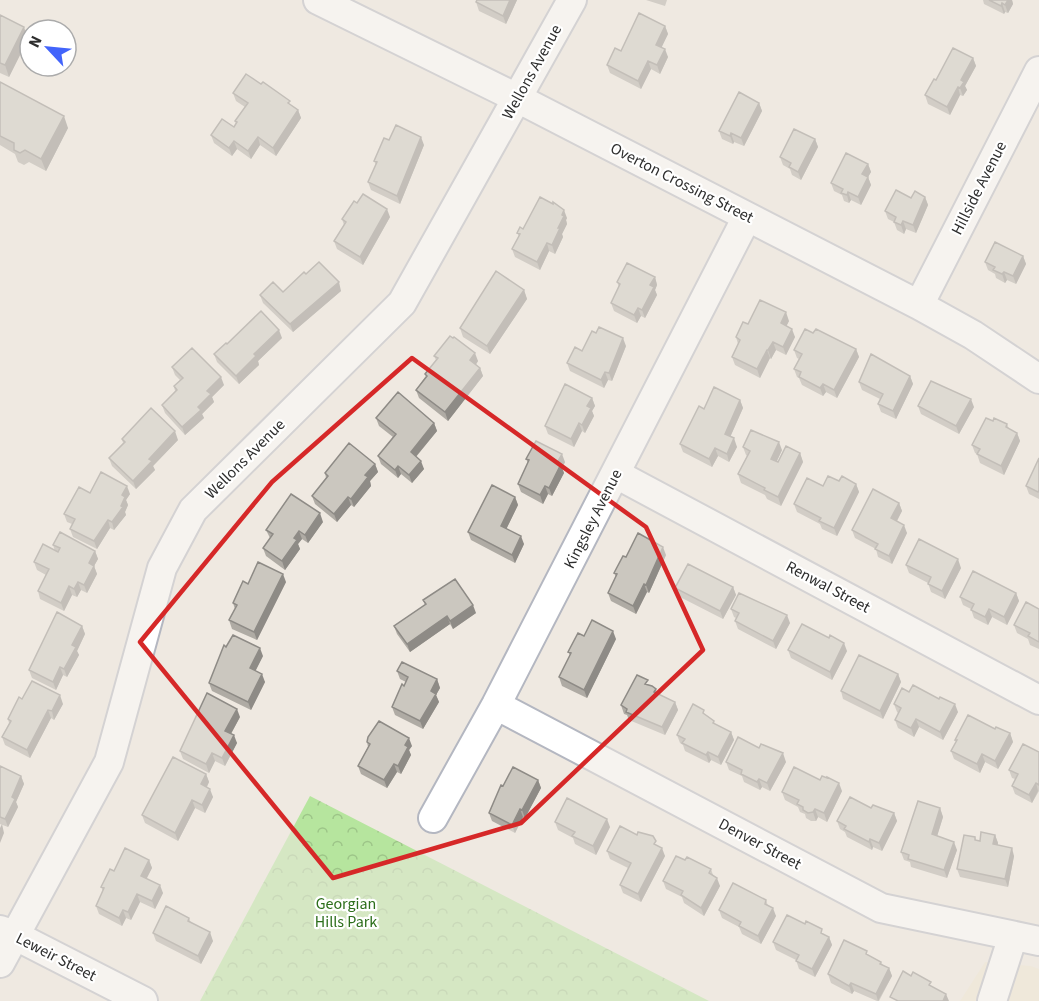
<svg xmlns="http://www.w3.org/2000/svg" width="1039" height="1001" viewBox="0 0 1039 1001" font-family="'Source Sans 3',sans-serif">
<defs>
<pattern id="forest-crowns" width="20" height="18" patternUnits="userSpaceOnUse" patternTransform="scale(1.5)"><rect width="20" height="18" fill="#b6e59e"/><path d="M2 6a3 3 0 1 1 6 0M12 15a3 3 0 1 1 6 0" fill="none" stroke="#9dc588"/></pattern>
</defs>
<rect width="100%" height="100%" fill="#efe9e1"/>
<path fill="#f0e6d1" d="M985,962L1031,966L1039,969V1001H960Z"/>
<path fill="url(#forest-crowns)" d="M310,796L709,1001H200Z"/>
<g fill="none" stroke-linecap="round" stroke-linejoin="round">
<defs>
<path id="minor" d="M318,0L517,98L919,305L973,335L1039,379
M919,305L1039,71
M616,474L1039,700
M496,705L881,908L1039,941
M433,818L496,705L747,217
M0,930L14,935L143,1001
M0,963L109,762L162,568L193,510L402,303L572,0
M992,1001L1013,936"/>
</defs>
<use href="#minor" stroke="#b4b7c1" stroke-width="32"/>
<use href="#minor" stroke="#fff" stroke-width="28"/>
</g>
<path fill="#afaba4" d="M477,0H517L506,24L479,11L476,2Z
M646,0H667L665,6Z
M983,0H1012L1013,4L1008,13L1005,12L1004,14L984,4Z
M0,15L28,39L9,77L0,73Z
M665,26L668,34L661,47L668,57L660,74L651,69L641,89L610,73L607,65L621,51Z
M973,58L976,66L965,86L967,90L963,96L960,95L950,115L928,104L925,95L936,80Z
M0,82L68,128L46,171L29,162L24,165L18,162L15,154L0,145Z
M233,93L292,106L298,110L301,118L276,156L260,145L251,159L237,149L232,156L214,143L211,135L234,127L236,124L235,121L245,107L236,101Z
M759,103L762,111L744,146L734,142L733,144L722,139L719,131Z
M815,139L818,147L801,180L792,175L790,169L783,165L780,157Z
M389,140L424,145L400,204L371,190L368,182L376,165L374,161Z
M868,164L871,172L868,177L871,185L861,205L851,200L849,203L844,201L842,195L834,191L831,183Z
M925,197L928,205L916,233L906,229L904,234L897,230L894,222L888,219L885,211L911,198Z
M357,203L390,217L363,265L337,249L334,241L344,225L342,219Z
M567,218L566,220L567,224L562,234L563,237L555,254L549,251L540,270L515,257L512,249L519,236L517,233L523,229Z
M1023,256L1026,264L1016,284L1007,280L1005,283L996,278L995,274L988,270L985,262Z
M306,274L341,291L293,332L263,303L260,295L283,292Z
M655,277L657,285L655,290L657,295L645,318L641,316L637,323L614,311L611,303L619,287L617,282Z
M524,290L527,299L490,354L463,337L460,328Z
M789,321L786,326L795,337L786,355L776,350L771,359L770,358L760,378L735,365L732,357L738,344L736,337L748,324Z
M813,333L856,349L859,357L837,398L826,392L823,396L802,385L799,378L797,377L794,369L799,359L797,358L794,350Z
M282,338L258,361L259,365L239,384L217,362L214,354L227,344Z
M453,338L478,361L476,365L480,368L483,376L448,421L419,398L416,390L426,376L425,374L436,360L434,356Z
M626,346L612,381L608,380L604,388L570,371L567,363L582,351Z
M172,367L224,385L212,397L214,402L202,414L204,418L185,435L165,413L162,405L175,391L174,386L180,380L175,375Z
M910,376L913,384L896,419L881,412L878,404L880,399L862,390L859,382Z
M592,398L595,406L592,411L594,416L585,433L582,431L574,447L548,434L545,426Z
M740,400L743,408L730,437L737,447L729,462L718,456L712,467L683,452L680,444L704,409Z
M918,406L974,407L959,434L921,414Z
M376,418L434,423L437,431L416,457L424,469L412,483L401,474L398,478L381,464L378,456L393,437L379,426Z
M993,421L1007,424L1009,429L1017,433L1020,441L1004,475L980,463L977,454L975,453L972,445Z
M122,439L178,440L153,466L155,470L136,489L112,466L109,458L123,443Z
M743,447L782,450L777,461L778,462L800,453L803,462L781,506L767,499L765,495L741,483L738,474L747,456L746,455Z
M526,459L565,462L562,468L564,473L552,496L548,494L543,504L521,492L518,484L528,463Z
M1039,459V499L1029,494L1026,486Z
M375,464L378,472L370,481L371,486L354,507L351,505L337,522L315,504L312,496L326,478L325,473Z
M839,481L856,484L859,492L837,536L822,529L820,524L797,512L794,504L823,486Z
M90,493L130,494L126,500L128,505L125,512L126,515L114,530L110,528L97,549L73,537L70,529L72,524L67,522L64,514Z
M515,497L518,505L506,529L524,544L515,563L471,540L468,532Z
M899,503L902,511L896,521L907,533L892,564L878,557L876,549L855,538L852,530Z
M323,522L308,543L302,539L298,544L300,549L285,570L266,556L263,548L270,538L266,530Z
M53,545L95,551L98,559L94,566L97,574L87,593L81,590L77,597L72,595L64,611L40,599L38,591L46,575L37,570L34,562L55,551Z
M666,555L649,593L647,592L636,614L611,601L608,593L616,577L614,573L626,557Z
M906,565L961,568L945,599L931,592L928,583L909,573Z
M286,582L257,640L232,629L229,620L235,609L233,603L248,584Z
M733,587L736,595L723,619L678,596L675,588Z
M1016,593L1019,601L1007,625L992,617L988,625L974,618L971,609L963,605L960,597Z
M423,600L476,613L453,629L450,624L410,652L397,634L394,626L425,605Z
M731,609L790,623L776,649L738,629L735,621L736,618L734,617Z
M1039,609V649L1030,645L1028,639L1017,633L1014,625Z
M82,626L85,634L77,651L79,655L67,677L63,675L56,690L32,678L29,670Z
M584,636L616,639L587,698L562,686L559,677L570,655L568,652Z
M788,650L847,651L832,680L791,658Z
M263,656L255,671L265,682L251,710L212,691L209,683Z
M397,671L437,679L440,688L436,695L439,702L423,729L395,715L392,707L406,682L400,679Z
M898,674L901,682L883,719L843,699L841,691Z
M650,685L656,689L657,693L675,702L678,710L665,735L629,720L627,715L624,714L621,705Z
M909,692L958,712L943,740L919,727L914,737L898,728L895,720L898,713L897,712L894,704Z
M22,699L63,704L54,720L51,718L30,758L5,745L2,737L9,723L8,719Z
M706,715L714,721L715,724L731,732L734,740L721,765L711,760L709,763L685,751L683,745L680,743L677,735Z
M240,717L231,734L237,743L225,766L215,761L209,773L183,759L180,751Z
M995,729L1010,733L1013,742L998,769L985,762L980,773L954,759L951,751L956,742L955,740Z
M367,742L412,746L409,750L411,755L401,774L397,772L387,788L361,774L358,766L368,747Z
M759,748L786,762L770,791L762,787L760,790L744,782L742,776L729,770L726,762Z
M1039,752V791L1032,803L1015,794L1012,786L1015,779L1012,778L1009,770Z
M0,766L21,776L24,784L16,802L18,807L8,827L0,824Z
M206,774L209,782L207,787L213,797L205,813L195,808L178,841L145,823L142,815Z
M538,780L541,788L525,818L523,817L515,833L492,821L489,813L503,786Z
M842,791L827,822L818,817L816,821H811L806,818L805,814L800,812L798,807L785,800L782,792Z
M871,808L894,813L897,821L882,851L873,847L872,850L847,837L845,832L840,829L837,821Z
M940,808L943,817L937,836L957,850L947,878L911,867L910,862L904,860L901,852Z
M555,822L610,827L596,855L575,844L573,838L558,830Z
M995,835L998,843V845L1014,856L1008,887L960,877L957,869L975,837L976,840L980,841Z
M657,845L665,856L641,902L623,893L620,885L628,868L610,859L607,851Z
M149,860L152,868L146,878L163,893L155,909L140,902L131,920L126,918L122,926L99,914L96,906L103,891L101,887L114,871Z
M685,860L711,869L713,875L720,886L704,916L684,903L682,897L666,889L663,881Z
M766,900L768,906L776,916L761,944L742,934L739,927L722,918L719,910Z
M189,918L191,923L213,941L201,964L156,941L153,933Z
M824,935L829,937L832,945L815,977L799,969L796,960L776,950L773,942Z
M868,955L881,962L883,965L889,968L892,976L879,1001H877L854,991L852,994L831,983L828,974Z"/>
<path fill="#8e8b86" d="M510,0H517L506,24L503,16Z
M1008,0H1012L1013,4L1008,13L1005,5Z
M1002,3L1005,12L1004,14L1001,6Z
M665,26L668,34L659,53L656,45Z
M24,27L28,39L9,77L5,65Z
M665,49L668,57L660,74L657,65Z
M973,58L976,66L965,86L967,90L963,96L960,88L961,80Z
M648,61L651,69L641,89L638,81Z
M958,87L960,95L950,115L947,107Z
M759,103L762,111L744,146L741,138Z
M298,110L301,118L276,156L273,148Z
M64,116L68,128L46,171L41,159Z
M731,133L734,142L733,144L730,136Z
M258,137L260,145L251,159L248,151Z
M421,137L424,145L400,204L397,196Z
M815,139L818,147L801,180L798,172Z
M234,141L237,149L232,156L229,148Z
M868,164L871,172L865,182L862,174Z
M868,177L871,185L861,205L858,197Z
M848,192L851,200L849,203L847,195Z
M925,197L928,205L916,233L913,225Z
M387,209L390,217L363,265L360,257Z
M564,210L567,218L566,220L567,224L562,234L563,237L555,254L552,245Z
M903,221L906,229L904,234L901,225Z
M547,243L549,251L540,270L537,262Z
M1023,256L1026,264L1016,284L1013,276Z
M1004,272L1007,280L1005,283L1002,274Z
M655,277L657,285L655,290L657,295L645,318L642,310L650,285Z
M339,282L341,291L293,332L290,324Z
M524,290L527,299L490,354L487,346Z
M638,308L641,316L637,323L634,315Z
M786,312L789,321L784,331L781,323Z
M792,329L795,337L786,355L783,347Z
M279,330L282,338L258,361L259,365L239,384L236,376L254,354Z
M623,338L626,346L612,381L609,373Z
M773,342L776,350L771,359L768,350Z
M856,349L859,357L837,398L834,390Z
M767,350L770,358L760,378L757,369Z
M475,353L478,361L473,368L470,360Z
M480,368L483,376L448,421L445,412Z
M605,372L608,380L604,388L601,380Z
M910,376L913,384L896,419L893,411Z
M221,377L224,385L212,397L214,402L202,414L204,418L185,435L182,427L198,407L207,391Z
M823,384L826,392L823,396L820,388Z
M592,398L595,406L592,411L594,416L585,433L582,425L587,406Z
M971,399L974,407L959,434L956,426Z
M740,400L743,408L728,442L725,434Z
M434,423L437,431L413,460L411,452Z
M579,423L582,431L574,447L571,439Z
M175,431L178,440L153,466L155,470L136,489L133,481L149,459Z
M1017,433L1020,441L1004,475L1001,466Z
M734,438L737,447L729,462L727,454Z
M779,442L782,450L774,467L771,459Z
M715,448L718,456L712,467L709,459Z
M800,453L803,462L781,506L778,497Z
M562,454L565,462L562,468L564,473L552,496L549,488L557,463Z
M421,461L424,469L412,483L409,475Z
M375,464L378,472L370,481L371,486L354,507L351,499L365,475Z
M398,466L401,474L398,478L395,470Z
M856,484L859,492L837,536L834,528Z
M127,486L130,494L126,500L128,505L125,512L126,515L114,530L112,522L121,506L122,495Z
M545,486L548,494L543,504L540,495Z
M348,497L351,505L337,522L334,514Z
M515,497L518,505L504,534L501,526Z
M899,503L902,511L894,527L891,518Z
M320,513L323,522L308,543L305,535Z
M108,520L110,528L97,549L94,541Z
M904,525L907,533L892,564L889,556Z
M299,531L302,539L298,544L300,549L285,570L282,561L294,538Z
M521,536L524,544L515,563L512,555Z
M663,547L666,555L649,593L646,585Z
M95,551L98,559L94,566L97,574L87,593L84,585L89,563Z
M958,559L961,568L945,599L942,591Z
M283,574L286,582L257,640L254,632Z
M78,582L81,590L77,597L74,589Z
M644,584L647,592L636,614L633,606Z
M69,586L72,595L64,611L61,603Z
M733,587L736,595L723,619L720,611Z
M1016,593L1019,601L1007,625L1004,617Z
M473,605L476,613L453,629L450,621Z
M989,609L992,617L988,625L985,617Z
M787,615L790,623L776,649L773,641Z
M447,616L450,624L410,652L407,644Z
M82,626L85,634L77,651L79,655L67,677L64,669L72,645Z
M613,631L616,639L587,698L584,690Z
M844,643L847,651L832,680L830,672Z
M260,648L263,656L253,676L250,668Z
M60,667L63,675L56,690L53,682Z
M262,674L265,682L251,710L248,702Z
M898,674L901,682L883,719L880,711Z
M437,679L440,688L436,695L439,702L423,729L420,721L431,691Z
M60,695L63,704L54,720L52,711Z
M675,702L678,710L665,735L662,727Z
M955,704L958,712L943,740L940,732Z
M237,709L240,717L228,739L225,731Z
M48,710L51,718L30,758L27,750Z
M916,719L919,727L914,737L911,728Z
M731,732L734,740L721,765L718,757Z
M1010,733L1013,742L998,769L995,761Z
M234,735L237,743L225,766L222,758Z
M409,738L412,746L409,750L411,755L401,774L398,766L405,745Z
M708,752L711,760L709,763L706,755Z
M212,753L215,761L209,773L206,764Z
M783,753L786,762L770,791L767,783Z
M982,754L985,762L980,773L977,764Z
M394,764L397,772L387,788L384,780Z
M206,774L209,782L204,792L201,784Z
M21,776L24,784L16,802L18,807L8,827L5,819L12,797Z
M759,779L762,787L760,790L757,782Z
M538,780L541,788L525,818L522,810Z
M839,783L842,791L827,822L824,813Z
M1036,783L1038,791L1032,803L1029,795Z
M210,789L213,797L205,813L202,805Z
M192,800L195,808L178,841L175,833Z
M940,808L943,817L935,843L932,834Z
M520,809L523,817L515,833L512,825Z
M815,809L818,817L816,821L813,812Z
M894,813L897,821L882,851L879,843Z
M607,819L610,827L596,855L593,846Z
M2,824L4,833L0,843V828Z
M995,835L998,843L996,852L993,844Z
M870,839L873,847L872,850L869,842Z
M954,842L957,850L947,878L944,870Z
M662,848L665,856L641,902L638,894Z
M1012,848L1014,856L1008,887L1005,879Z
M149,860L152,868L144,884L141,876Z
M717,878L720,886L704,916L701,908Z
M160,885L163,893L155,909L152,901Z
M137,894L140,902L131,920L128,912Z
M773,908L776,916L761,944L758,936Z
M123,910L126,918L122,926L119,918Z
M210,932L213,941L201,964L198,956Z
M829,937L832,945L815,977L812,969Z
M889,968L892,976L878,1001L876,994Z
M851,983L854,991L852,994L849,986Z
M946,994L949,1001H943Z"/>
<path fill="#cbc7bf" stroke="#8e8b86" stroke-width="1.5" d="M477,0H510L503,16L476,2Z
M989,0H1008L1005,5L1002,3L1001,6Z
M639,13L665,26L656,45L665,49L657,65L648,61L638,81L607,65L615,48L621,51Z
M0,15L24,27L5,65L0,63Z
M953,48L973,58L961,80L964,82L960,88L958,87L947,107L925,95L934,79L936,80Z
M246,74L261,84L263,82L290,101L288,103L298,110L273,148L258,137L248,151L234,141L229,148L211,135L222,119L234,127L237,122L235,121L248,103L233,93Z
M0,82L64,116L41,159L25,150L20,153L14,150V143L0,136Z
M739,92L759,103L741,138L731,133L730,136L719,131Z
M396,125L421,137L397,196L368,182L377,162L374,161L384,138L389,140Z
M794,129L815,139L798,172L789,167L791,163L780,157Z
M846,153L868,164L862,174L868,177L858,197L848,192L847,195L841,193L843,189L831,183Z
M896,190L911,198L915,191L925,197L913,225L903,221L901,225L894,222L896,217L885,211Z
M363,194L387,209L360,257L334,241L346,222L342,219L354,201L357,203Z
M540,197L553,204V202L564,210L562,215L564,216L558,228H560L552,245L547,243L537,262L512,249L520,234L517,233L520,227L523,229Z
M995,242L1023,256L1013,276L1004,272L1002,274L993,270L995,267L985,262Z
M319,262L339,282L290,324L260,295L273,282L283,292L304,272L306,274Z
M627,263L655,277L650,285L654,287L642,310L638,308L634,315L611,303L620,284L617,282Z
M496,271L524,290L487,346L460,328Z
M760,300L786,312L781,323L792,329L783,347L773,342L768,350H767L757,369L732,357L740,340L736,337L743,322L748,324Z
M261,311L279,330L254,354L256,356L236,376L214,354L226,343L227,344Z
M599,327L623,338L609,373L605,372L601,380L567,363L575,347L582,351L592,331L596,333Z
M805,329L813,333L816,329L856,349L834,390L823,384L820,388L799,377L801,372L794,369L802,354L794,350Z
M450,336L453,338L454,337L475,353L470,360L480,368L445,412L416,390L427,376L425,374L438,358L434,356Z
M192,348L221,377L207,391L211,394L198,407L201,410L182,427L162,405L177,390L174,386L183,378L172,367Z
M871,354L910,376L893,411L878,404L883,394L859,382Z
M931,381L971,399L956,426L918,406Z
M565,384L592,398L587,406L591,408L582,425L579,423L571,439L545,426Z
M714,387L740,400L725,434L734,438L727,454L715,448L709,459L680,444L699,406L704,409Z
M398,392L434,423L411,452L421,461L409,475L398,466L395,470L378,456L396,434L376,418Z
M151,408L175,431L149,459L152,461L133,481L109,458L125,442L122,439Z
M986,418L993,421L994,418L1007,424L1006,427L1017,433L1001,466L977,454L980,449L972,445Z
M751,430L779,442L771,459L778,462L786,446L800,453L778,497L764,490L765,488L738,474L750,451L743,447Z
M536,441L562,454L557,463L561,464L549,488L545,486L540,495L518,484L529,460L526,459Z
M349,443L375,464L365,475L368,477L351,499L348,497L334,514L312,496L328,476L325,473Z
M1039,458V490L1038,492L1026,486Z
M101,472L127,486L122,495L125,497L121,506L123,507L112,522L108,520L94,541L70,529L75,519L64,514L79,487L90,493Z
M828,476L839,481L842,476L856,484L834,528L819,521L821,518L794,504L807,478L823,486Z
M492,485L515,497L501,526L521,536L512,555L468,532Z
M873,489L899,503L891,518L904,525L889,556L875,549L878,544L852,530Z
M291,494L320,513L305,535L299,531L294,538L297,540L282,561L263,548L273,534L266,530Z
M60,532L95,551L89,563L94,566L84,585L78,582L74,589L69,586L61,603L38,591L49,569L34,562L43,544L58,552L60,548L53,545Z
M638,533L663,547L646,585L644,584L633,606L608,593L617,574L614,573L623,556L626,557Z
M919,539L958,559L942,591L928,584L931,577L906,565Z
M258,562L283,574L254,632L229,620L237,605L233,603L243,581L248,584Z
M688,564L733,587L720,611L675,588Z
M973,571L1016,593L1004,617L989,609L985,617L971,610L974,604L960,597Z
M455,579L473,605L450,621L447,616L407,644L394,626L426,604L423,600Z
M739,593L787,615L773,641L735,621L739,613L731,609Z
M1026,602L1039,609V642L1028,636L1030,633L1014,625Z
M57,612L82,626L72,645L76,647L64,669L60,667L53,682L29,670Z
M592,620L613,631L584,690L559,677L571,653L568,652L578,633L584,636Z
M802,624L829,638L830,635L844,643L830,672L788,650Z
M233,635L260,648L250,668L262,674L248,702L209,683L224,645L226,647Z
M859,655L898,674L880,711L841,691Z
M402,662L437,679L431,691L436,694L420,721L392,707L402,684L404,686L408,677L397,671Z
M637,675L648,680L645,684L652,686L656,689L654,692L675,702L662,727L626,712L627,709L621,705Z
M32,681L60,695L52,711L48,710L27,750L2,737L11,721L8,719L19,697L22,699Z
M913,685L939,699L940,697L955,704L940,732L916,719L911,728L895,720L901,708L894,704L902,688L909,692Z
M207,693L237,709L225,731L234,735L222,758L212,753L206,764L180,751Z
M693,704L704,710L703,713L714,721L713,723L731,732L718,757L708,752L706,755L682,743L685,739L677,735Z
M968,715L995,729L996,727L1010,733L995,761L982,754L977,764L951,751L957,740H955Z
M379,721L409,738L405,745L408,747L398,766L394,764L384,780L358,766L370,744L367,742L368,737Z
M738,737L759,748L761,744L783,753L767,783L759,779L757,782L741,774L742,770L726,762Z
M1023,744L1039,752V785L1036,783L1029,795L1012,786L1018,774L1009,770Z
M173,757L206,774L201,784L210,789L202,805L192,800L175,833L142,815Z
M0,766L21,776L12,797L15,799L5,819L0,817Z
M513,767L538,780L522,810L520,809L512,825L489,813L501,785L503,786Z
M794,767L820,780L822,776L827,778V777L839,783L824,813L815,809L813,812L808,813L803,810V807L797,804L799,800L782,792Z
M850,797L871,808L873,805L894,813L879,843L870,839L869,842L844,829L846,826L837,821Z
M567,798L607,819L593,846L572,836L575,832L555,822Z
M918,801L940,808L932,834L954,842L944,870L908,859L909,855L901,852Z
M620,826L637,835L638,832L653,836L656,841L654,844L662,848L638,894L620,885L631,863L607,851Z
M981,832L995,835L993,844L1012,848L1005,879L957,869L964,835L975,837V840L980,841Z
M125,848L149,860L141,876L160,885L152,901L137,894L128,912L123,910L119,918L96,906L104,888L101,887L110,869L114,871Z
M676,856L685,860L687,857L711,869L709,873L717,878L701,908L681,895L683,891L663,881Z
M733,883L766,900L765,904L773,908L758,936L739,926L741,922L719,910Z
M166,906L189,918L188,921L210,932L198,956L153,933Z
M787,915L805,924L806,921L822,929L821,933L829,937L812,969L796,961L799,955L773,942Z
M844,940L867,951L866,954L881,962L880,964L889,968L876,994L851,983L849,986L828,974Z
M903,971L911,976L913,972L931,982L929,985L946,994L943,1001H898L890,997Z"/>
<path d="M0 0H1039V1001H0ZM412,358L646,527L703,650L521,823L333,878L140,642L272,482Z" fill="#efe9e1" fill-opacity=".55" fill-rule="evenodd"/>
<path fill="none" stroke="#d62828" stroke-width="4.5" stroke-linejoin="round" d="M412,358L646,527L703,650L521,823L333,878L140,642L272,482Z"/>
<g text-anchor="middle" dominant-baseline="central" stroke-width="4.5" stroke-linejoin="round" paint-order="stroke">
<g font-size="16" fill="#2e2e2e" stroke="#fff">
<text transform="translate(532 72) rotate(-61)">Wellons Avenue</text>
<text transform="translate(682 183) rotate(27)">Overton Crossing Street</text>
<text transform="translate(979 188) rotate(-63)">Hillside Avenue</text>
<text transform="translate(245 459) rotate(-45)">Wellons Avenue</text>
<text transform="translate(593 519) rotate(-63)">Kingsley Avenue</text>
<text transform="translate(828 587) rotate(28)">Renwal Street</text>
<text transform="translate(760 844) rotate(28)">Denver Street</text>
<text transform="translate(56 957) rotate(27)">Leweir Street</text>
</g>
<g font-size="16" fill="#2c6e1b" stroke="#fff">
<text x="346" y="904">Georgian<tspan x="346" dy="18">Hills Park</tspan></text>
</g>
</g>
<g transform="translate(48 48) rotate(296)"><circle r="28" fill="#ffffff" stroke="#ababab" stroke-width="1.5"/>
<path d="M0-4.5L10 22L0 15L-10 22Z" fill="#4264fb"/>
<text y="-9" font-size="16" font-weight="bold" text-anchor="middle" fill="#2e2e2e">N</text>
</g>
</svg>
